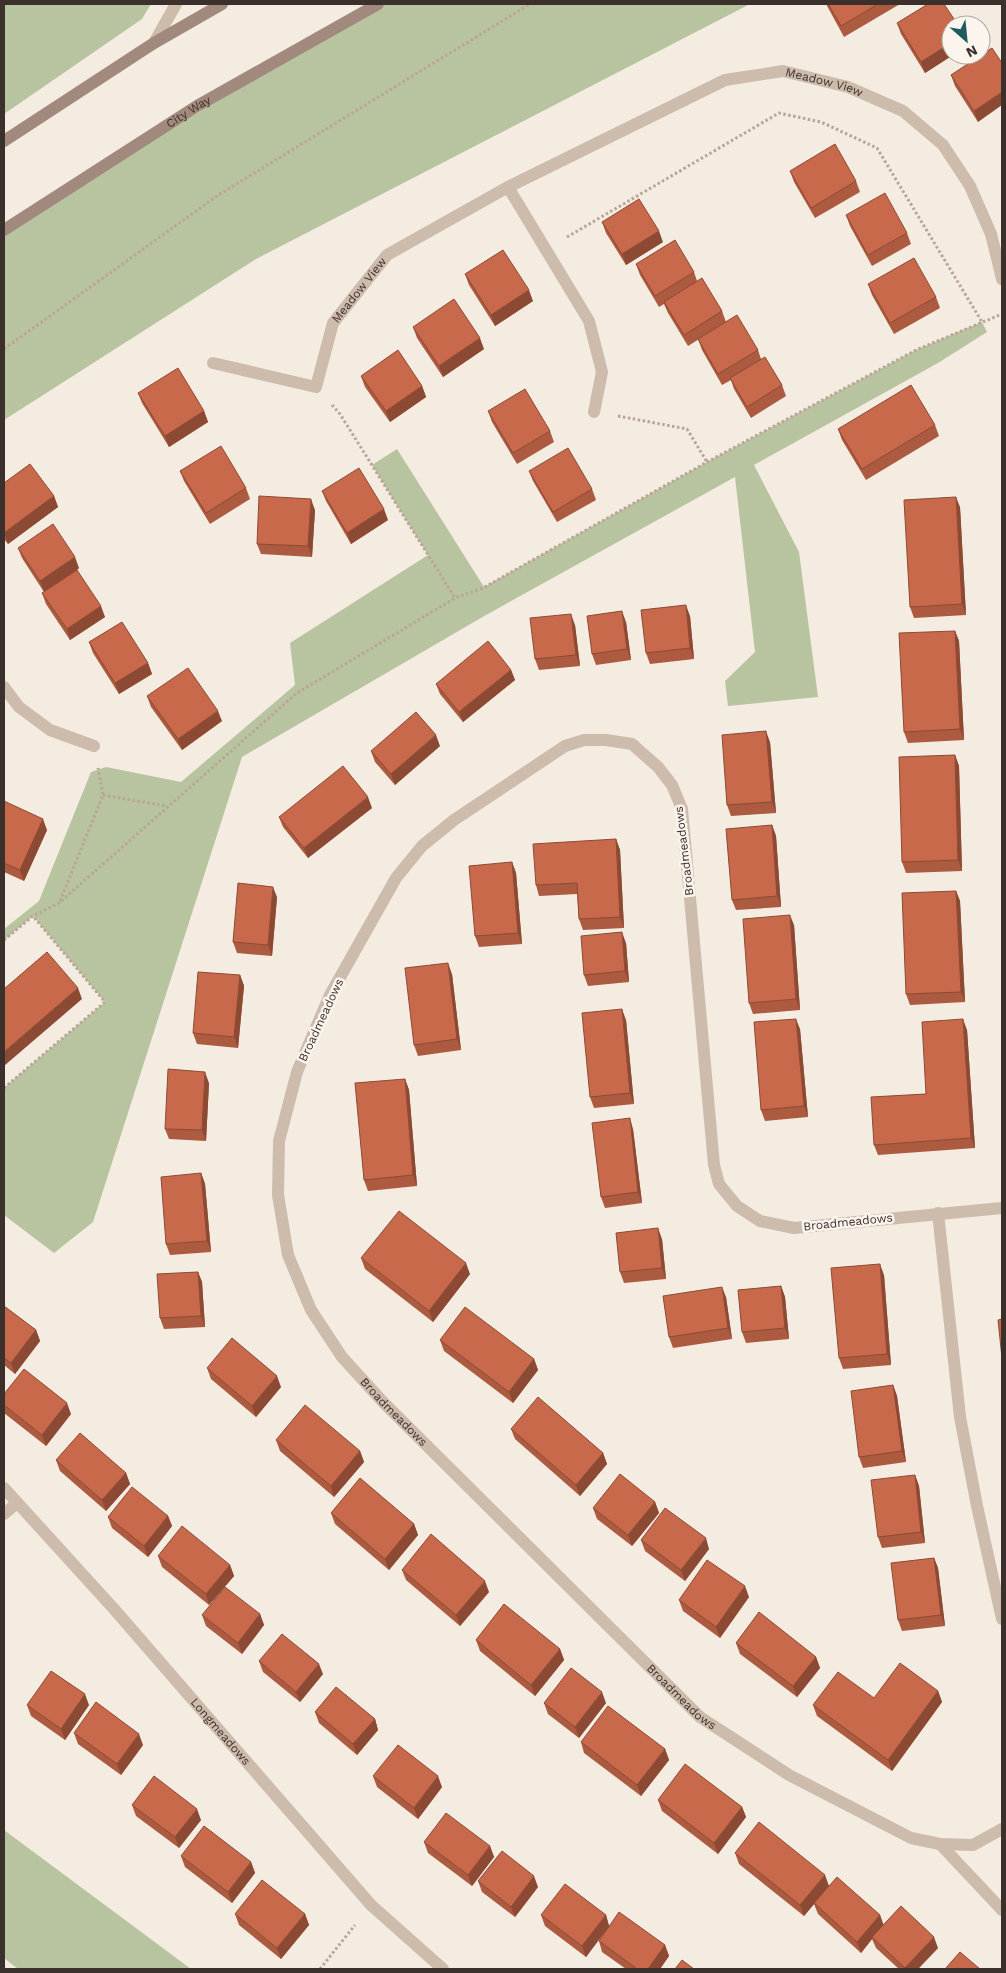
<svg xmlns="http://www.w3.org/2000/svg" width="1006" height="1973" viewBox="0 0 1006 1973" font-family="'Work Sans',sans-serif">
<rect width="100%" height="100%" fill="#f4ebe1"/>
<path fill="#b8c4a0" d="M4,4H151L142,19L4,114Z
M378,4H750L256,259L4,420V230Z
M982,322L987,332L938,363L754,465L799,552L818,697L728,706L725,681L755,652L735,477L486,615L242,757L93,1222L54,1253L4,1215V1088L105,1002L33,916L4,940V929L39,901L91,772L106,767L181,782L295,685L290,643L428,555L372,465L397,449L484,587L707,462L916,350Z
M4,1830L191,1969H18L4,1958Z"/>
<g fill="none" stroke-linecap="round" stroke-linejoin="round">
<path stroke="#b9a596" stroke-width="3" stroke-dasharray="2.5 2.5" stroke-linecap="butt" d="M567,237L779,113L821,122L877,148L982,322
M4,349L217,196L530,4
M332,405L340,414L455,598
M618,416L687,429L707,462
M103,795L166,806
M60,901L103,795L98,768
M4,940L33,916L59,903L297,693L455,598L483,588L707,462L916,350L1002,314
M4,1088L105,1002L33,916
M320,1969L355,1925"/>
<g stroke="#cdbbac" stroke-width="12">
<path d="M154,43L176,4"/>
<path d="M508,187L589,321L602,372L594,412"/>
<path id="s1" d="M213,363L316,387L333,323L387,255L508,187L725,80L783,71L848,87L903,111L943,145L970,186L991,234L1002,279"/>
<path d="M4,687L19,707L50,730L94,746"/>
<path id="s2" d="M1002,1208L794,1228L760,1221L737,1206L719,1184L714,1165L682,809L672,785L658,767L632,744L606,740H584L565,746L454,820L422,846L396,878L330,995L297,1072L279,1141L278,1195L288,1255L311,1310L342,1357L383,1402L700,1717L789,1775L911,1838L940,1844L973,1845L1002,1829"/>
<path d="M938,1213L960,1417L977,1506L1002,1619"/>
<path id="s3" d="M4,1488L114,1609L371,1905L443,1969"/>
<path d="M4,1514L17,1503"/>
<path d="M940,1844L1002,1910"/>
</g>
<g stroke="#a18a7d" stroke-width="12">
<path d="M4,141L154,43L222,4"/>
<path id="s4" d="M4,230L197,106L378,4"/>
</g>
</g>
<path fill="#ac5a40" d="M826,4H900L844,37Z
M897,23L951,55H953L925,73L901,34Z
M992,48L978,122L955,86L951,75Z
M790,171L856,181L860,192L815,218L794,182Z
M846,215L907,233L911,244L872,266L850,226Z
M602,222L663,242L626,265L606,233Z
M636,264L694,272L697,281L722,311L726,322L688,346L668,313L664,304L659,307L640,275Z
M465,274L533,301L495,326L469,285Z
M868,284L936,297L940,308L894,334L872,295Z
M413,327L484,349L443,377L417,338Z
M698,339L758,350L761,359L782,385L786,396L751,418L734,389L731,380L722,385L702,350Z
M361,376L422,386L426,397L390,422L365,387Z
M138,393L204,411L208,422L169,447L142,403Z
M488,411L550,431L554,442L517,464L492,422Z
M935,425L939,436L866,480L842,440L838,429Z
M180,471L246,488L250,499L210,524L184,481Z
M529,471L592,489L596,500L557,522L533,481Z
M4,483L54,496L58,507L8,544L4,539Z
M322,491L388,520L351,544L326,501Z
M960,507L966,615L914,618L910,607Z
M315,510L312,557L261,554L257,544Z
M18,548L79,568L77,570L105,617L70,640L46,604L42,593L44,592L22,558Z
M690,616L694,659L650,664L646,653Z
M626,622L631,660L596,665L592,654Z
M575,625L580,666L539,670L535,659Z
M955,631L959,641L964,740L908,743L904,732Z
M89,642L148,663L152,674L119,694L93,653Z
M511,670L515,680L463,722L440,694L436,684Z
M147,696L222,721L182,750L151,707Z
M770,742L776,813L731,816L727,805Z
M440,746L395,785L375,762L371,751Z
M955,755L959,766L962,871L906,873L902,862Z
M4,801L47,830L24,881L4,872Z
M372,808L308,858L283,827L279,817Z
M772,825L776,836L781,907L736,910L732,900Z
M616,839L620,850L624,928L583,930L579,919L577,894L539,896L536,885Z
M512,862L516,873L522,944L479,947L475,936Z
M956,891L960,901L965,1002L910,1005L906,994Z
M277,897L272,956L237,953L233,942Z
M794,925L800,1010L753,1014L749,1003Z
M626,943L629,982L588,986L584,975Z
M452,974L461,1050L418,1056L414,1045Z
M240,975L244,986L238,1048L197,1044L193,1033Z
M626,1020L634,1104L594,1108L590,1097Z
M800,1029L808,1117L765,1121L761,1110Z
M967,1030L975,1148L878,1155L874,1145L926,1094Z
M405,1079L409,1090L417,1186L368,1191L364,1180Z
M209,1083L206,1141L169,1139L165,1129Z
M633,1129L642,1203L605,1208L601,1197Z
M201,1173L205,1184L211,1252L170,1255L166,1244Z
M662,1239L666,1279L624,1283L620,1272Z
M361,1258L470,1274L433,1322L365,1269Z
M198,1272L202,1282L205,1327L164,1329L160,1318Z
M884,1275L891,1365L843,1369L839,1358Z
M781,1286L785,1297L789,1339L746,1343L742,1332Z
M726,1297L732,1339L673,1348L669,1337Z
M4,1306L36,1330L40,1341L15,1374L4,1365Z
M440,1340L534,1359L538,1370L513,1403L444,1351Z
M207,1368L281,1387L256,1417L211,1379Z
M893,1385L897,1396L906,1462L863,1468L859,1457Z
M4,1394L71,1414L46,1446L4,1413Z
M511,1429L603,1453L607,1464L580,1496L515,1439Z
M276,1440L360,1451L364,1462L334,1497L280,1451Z
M56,1460L126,1473L130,1484L106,1511L60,1471Z
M915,1475L919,1486L925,1543L882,1548L878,1537Z
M655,1502L659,1513L632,1546L597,1519L593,1508Z
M331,1513L414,1524L418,1535L389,1570L335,1524Z
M168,1516L172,1526L148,1557L112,1528L108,1517Z
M641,1540L709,1549L685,1581L645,1551Z
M158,1556L230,1565L234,1576L209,1605L162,1567Z
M934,1558L938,1568L945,1626L902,1631L898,1620Z
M402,1570L489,1592L460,1626L406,1580Z
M749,1597L720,1638L683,1611L679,1600Z
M260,1614L264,1625L242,1654L206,1626L202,1615Z
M476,1640L560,1649L564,1660L535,1696L480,1651Z
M736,1643L816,1657L820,1668L797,1697L740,1654Z
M259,1661L323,1674L300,1702L263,1672Z
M938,1691L942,1702L892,1771L817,1716L813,1705Z
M544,1703H606L579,1738L548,1714Z
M27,1705H89L65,1740L31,1716Z
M315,1712L375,1719L378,1730L357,1755L319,1723Z
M74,1733L143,1745L121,1775L78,1744Z
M581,1742L665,1749L669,1760L641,1796L584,1753Z
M373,1776L442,1787L418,1819L377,1787Z
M658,1800L742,1807L746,1817L718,1854L662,1811Z
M132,1805L201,1820L179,1848L136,1816Z
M424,1842L490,1846L494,1857L472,1886L428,1853Z
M735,1853L829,1886L823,1893L880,1915L883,1925L938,1948L918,1969H899L876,1948L872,1939L861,1953L818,1914L814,1904L804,1916L739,1864Z
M181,1856L251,1862L255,1873L232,1903L185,1867Z
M478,1881L538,1887L515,1917L482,1892Z
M235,1914H305L309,1925L281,1959L239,1925Z
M541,1915H606L609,1926L665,1945L669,1956L660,1969H626L602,1952L599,1941L608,1928L586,1957L545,1926Z"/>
<path fill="#8c4a34" d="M951,43V55H953L925,73L921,62Z
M1002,92V105L978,122L974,111Z
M659,231L663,242L626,265L622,254Z
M529,290L533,301L495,326L491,315Z
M480,338L484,349L443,377L439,366Z
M422,386L426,397L390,422L386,411Z
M204,411L208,422L169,447L165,436Z
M54,496L58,507L8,544L4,533Z
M956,497L960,507L966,615L962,604Z
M311,499L315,510L312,557L308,546Z
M384,509L388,520L351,544L347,533Z
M75,557L79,568L44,592L40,581Z
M686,605L690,616L694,659L690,648Z
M101,606L105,617L70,640L67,629Z
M622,611L626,622L631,660L627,649Z
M571,614L575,625L580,666L576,655Z
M955,631L959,641L964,740L960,729Z
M148,663L152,674L119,694L115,683Z
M511,670L515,680L463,722L459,712Z
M218,711L222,721L182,750L178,739Z
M766,731L770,742L776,813L772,802Z
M436,735L440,746L395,785L391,774Z
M955,755L959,766L962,871L958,860Z
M368,797L372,808L308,858L304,848Z
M43,819L47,830L24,881L20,870Z
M772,825L776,836L781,907L777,896Z
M616,839L620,850L624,928L620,917Z
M512,862L516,873L522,944L518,933Z
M273,887L277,897L272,956L268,945Z
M956,891L960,901L965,1002L961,992Z
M790,915L794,925L800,1010L796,999Z
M622,932L626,943L629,982L625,971Z
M448,963L452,974L461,1050L457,1039Z
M240,975L244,986L238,1048L234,1037Z
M78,988L82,999L4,1066V1052Z
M622,1009L626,1020L634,1104L630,1093Z
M796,1019L800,1029L808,1117L804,1106Z
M963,1019L967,1030L975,1148L971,1138Z
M205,1072L209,1083L206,1141L202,1130Z
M405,1079L409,1090L417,1186L413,1175Z
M630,1118L633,1129L642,1203L638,1192Z
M201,1173L205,1184L211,1252L207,1241Z
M658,1228L662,1239L666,1279L662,1268Z
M466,1263L470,1274L433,1322L429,1311Z
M880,1264L884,1275L891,1365L887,1354Z
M198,1272L202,1282L205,1327L201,1316Z
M781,1286L785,1297L789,1339L785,1328Z
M722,1287L726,1297L732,1339L728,1328Z
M36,1330L40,1341L15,1374L11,1363Z
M534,1359L538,1370L513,1403L509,1392Z
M277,1376L281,1387L256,1417L252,1406Z
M893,1385L897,1396L906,1462L902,1451Z
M67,1403L71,1414L46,1446L42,1435Z
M360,1451L364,1462L334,1497L331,1486Z
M603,1453L607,1464L580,1496L576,1485Z
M126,1473L130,1484L106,1511L102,1500Z
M915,1475L919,1486L925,1543L921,1532Z
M655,1502L659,1513L632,1546L628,1535Z
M168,1516L172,1526L148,1557L144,1546Z
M414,1524L418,1535L389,1570L385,1559Z
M706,1538L709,1549L685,1581L681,1570Z
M934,1558L938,1568L945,1626L941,1615Z
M230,1565L234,1576L209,1605L206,1594Z
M485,1581L489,1592L460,1626L456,1615Z
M745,1586L749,1597L720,1638L716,1627Z
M260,1614L264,1625L242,1654L238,1643Z
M560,1649L564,1660L535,1696L531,1685Z
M816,1657L820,1668L797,1697L793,1686Z
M319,1664L323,1674L300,1702L296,1692Z
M938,1691L942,1702L892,1771L888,1760Z
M602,1692L606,1703L579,1738L575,1727Z
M85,1694L89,1705L65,1740L61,1729Z
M375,1719L378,1730L357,1755L353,1744Z
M139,1734L143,1745L121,1775L117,1764Z
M665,1749L669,1760L641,1796L637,1785Z
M438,1776L442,1787L418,1819L414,1808Z
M742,1807L746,1817L718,1854L714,1843Z
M197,1809L201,1820L179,1848L175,1837Z
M490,1846L494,1857L472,1886L468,1875Z
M251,1862L255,1873L232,1903L228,1892Z
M825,1875L829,1886L804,1916L800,1905Z
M534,1876L538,1887L515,1917L511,1907Z
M305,1914L309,1925L281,1959L277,1948Z
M606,1915L609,1926L586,1957L582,1946Z
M880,1915L884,1926L872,1937V1939L861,1953L857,1942Z
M934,1937L938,1948L918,1969H905V1968Z
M665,1945L669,1956L660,1969H648Z"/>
<path fill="#c8694b" stroke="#8c4a34" d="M828,4H878L841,26Z
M928,4H944L958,25H951V43L921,62L897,23Z
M992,48L1002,63V92L974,111L951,75Z
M835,144L856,181L811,208L790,171Z
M885,193L907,233L868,255L846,215Z
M639,199L659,231L622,254L602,222Z
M675,240L694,272L655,296L636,264Z
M503,250L529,290L491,315L465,274Z
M914,258L936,297L890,323L868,284Z
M702,278L722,311L684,335L664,302Z
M454,299L480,338L439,366L413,327Z
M737,315L758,350L718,374L698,339Z
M398,350L422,386L386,411L361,376Z
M765,357L782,385L747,407L730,378Z
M178,368L204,411L165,436L138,393Z
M911,385L935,425L862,469L838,429Z
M525,389L550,431L513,453L488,411Z
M221,446L246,488L206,513L180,471Z
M568,448L592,489L553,512L529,471Z
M30,464L54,496L4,533V483Z
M359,468L384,509L347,533L322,491Z
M259,496L311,499L308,546L257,544Z
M956,497L962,604L910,607L904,500Z
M53,524L75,557L40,581L18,548Z
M77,570L101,606L67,629L42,593Z
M686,605L690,648L646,653L641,610Z
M622,611L627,649L592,654L587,616Z
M571,614L576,655L535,659L530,618Z
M122,622L148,663L115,683L89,642Z
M955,631L960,729L904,732L899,633Z
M488,641L511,670L459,712L436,684Z
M188,668L218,711L178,739L147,696Z
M416,712L436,735L391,774L371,751Z
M766,731L772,802L727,805L722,735Z
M955,755L958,860L902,862L899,757Z
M343,766L368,797L304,848L279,817Z
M4,801L43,819L20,870L4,863Z
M772,825L777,896L732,900L726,829Z
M616,839L620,917L579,919L577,883L536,885L533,844Z
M512,862L518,933L475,936L469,866Z
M238,883L273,887L268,945L233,942Z
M956,891L961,992L906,994L902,893Z
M790,915L796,999L749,1003L743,919Z
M622,932L625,971L584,975L581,936Z
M47,952L78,988L4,1052V989Z
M448,963L457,1039L414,1045L405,968Z
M198,972L240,975L234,1037L193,1033Z
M622,1009L630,1093L590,1097L582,1013Z
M796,1019L804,1106L761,1110L754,1022Z
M963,1019L971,1138L874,1145L871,1097L926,1094L922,1022Z
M168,1069L205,1072L202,1130L165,1129Z
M405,1079L413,1175L364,1180L355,1083Z
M630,1118L638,1192L601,1197L592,1123Z
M201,1173L207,1241L166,1244L161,1177Z
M399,1211L466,1263L429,1311L361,1258Z
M658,1228L662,1268L620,1272L616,1233Z
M880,1264L887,1354L839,1358L831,1268Z
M198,1272L201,1316L160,1318L157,1274Z
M781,1286L785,1328L742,1332L738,1290Z
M722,1287L728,1328L669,1337L663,1296Z
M4,1306L36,1330L11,1363L4,1358Z
M465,1307L534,1359L509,1392L440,1340Z
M1002,1319V1358L998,1320Z
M232,1338L277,1376L252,1406L207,1368Z
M24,1369L67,1403L42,1435L4,1405V1394Z
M893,1385L902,1451L859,1457L851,1391Z
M538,1397L603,1453L576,1485L511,1429Z
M305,1405L360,1451L331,1486L276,1440Z
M80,1433L126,1473L102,1500L56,1460Z
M620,1474L655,1502L628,1535L593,1508Z
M915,1475L921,1532L878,1537L871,1480Z
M360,1478L414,1524L385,1559L331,1513Z
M132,1487L168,1516L144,1546L108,1517Z
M665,1508L706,1538L681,1570L641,1540Z
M182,1526L230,1565L206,1594L158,1556Z
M431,1534L485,1581L456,1615L402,1570Z
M934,1558L941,1615L898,1620L891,1563Z
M707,1560L745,1586L716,1627L679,1600Z
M225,1587L260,1614L238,1643L202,1615Z
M504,1604L560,1649L531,1685L476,1640Z
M759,1612L816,1657L793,1686L736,1643Z
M282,1634L319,1664L296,1692L259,1661Z
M900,1663L938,1691L888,1760L813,1705L838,1672L874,1698Z
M571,1668L602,1692L575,1727L544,1703Z
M51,1671L85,1694L61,1729L27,1705Z
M336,1687L375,1719L353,1744L315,1712Z
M96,1702L139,1734L117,1764L74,1733Z
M608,1706L665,1749L637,1785L581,1742Z
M398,1745L438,1776L414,1808L373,1776Z
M685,1764L742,1807L714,1843L658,1800Z
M154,1776L197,1809L175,1837L132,1805Z
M446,1813L490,1846L468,1875L424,1842Z
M759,1822L825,1875L800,1905L735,1853Z
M204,1826L251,1862L228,1892L181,1856Z
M502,1851L534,1876L511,1907L478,1881Z
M837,1877L880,1915L857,1942L814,1903Z
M262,1880L305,1914L277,1948L235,1914Z
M565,1884L606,1915L582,1946L541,1915Z
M901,1906L934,1937L905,1968L872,1937Z
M619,1912L665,1945L648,1969H637L599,1941Z
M960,1952L980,1969H945Z
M682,1960L694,1969H675Z"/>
<g text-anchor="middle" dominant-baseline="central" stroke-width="5" stroke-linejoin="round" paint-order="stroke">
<g font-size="12" fill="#3b302b" stroke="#fbf5ee">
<text stroke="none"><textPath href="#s1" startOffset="741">Meadow View</textPath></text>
<text stroke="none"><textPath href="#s4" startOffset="219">City Way</textPath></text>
<text stroke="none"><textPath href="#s1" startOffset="214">Meadow View</textPath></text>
<text transform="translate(684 851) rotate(-97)">Broadmeadows</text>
<text transform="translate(321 1020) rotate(-65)">Broadmeadows</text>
<text transform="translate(848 1222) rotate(-6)">Broadmeadows</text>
<text stroke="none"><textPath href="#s2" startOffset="1640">Broadmeadows</textPath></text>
<text stroke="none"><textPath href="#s2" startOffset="2045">Broadmeadows</textPath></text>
<text stroke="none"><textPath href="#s3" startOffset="326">Longmeadows</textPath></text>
</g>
</g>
<rect width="1006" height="1973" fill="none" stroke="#3b302b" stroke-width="10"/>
<g transform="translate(966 40) rotate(153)"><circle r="24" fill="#fbf5ee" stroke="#aea6a0"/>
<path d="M0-4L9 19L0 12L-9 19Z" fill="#1f5a5e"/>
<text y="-8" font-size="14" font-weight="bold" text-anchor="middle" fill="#3b302b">N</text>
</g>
</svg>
